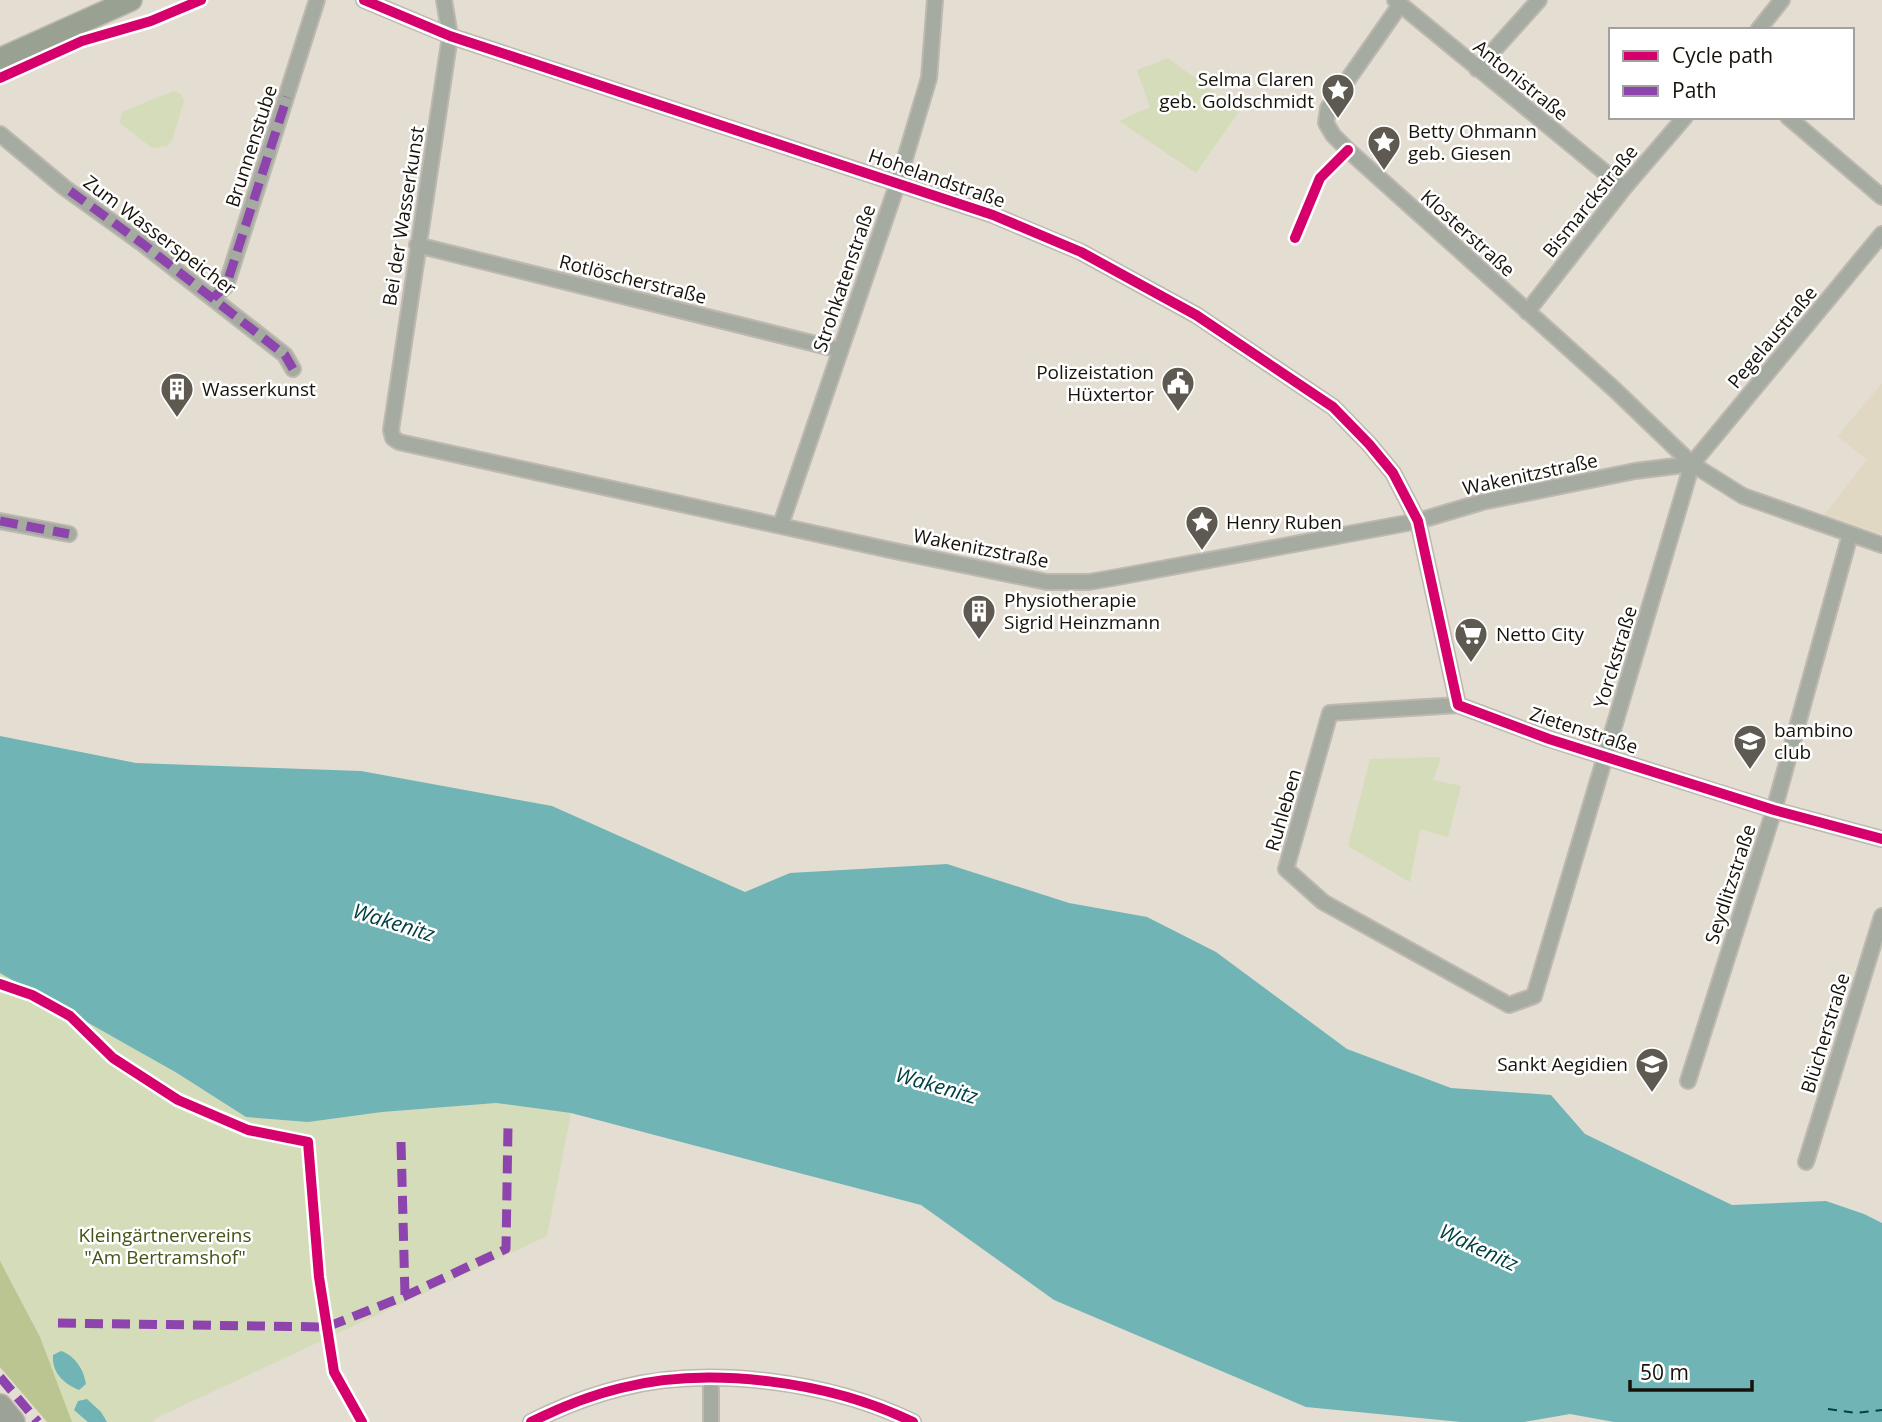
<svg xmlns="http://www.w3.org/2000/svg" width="1882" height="1422" viewBox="0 0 1882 1422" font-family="'Open Sans',sans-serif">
<rect width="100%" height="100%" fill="#e3ddd2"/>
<path fill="#e1d8c3" d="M1882,383V534L1824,515L1867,460L1838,436Z"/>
<path fill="#d5dcb9" d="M1168,58L1239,111L1196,173L1119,121L1150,107L1137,70Z
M173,91L181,94L184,101L172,140L167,146L152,148L120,123L122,112Z
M1441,757L1433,780L1461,786L1448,837L1420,829L1410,882L1348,846L1370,759Z
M0,972L177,1073L246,1117L308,1122L382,1112L496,1103L571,1113L547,1236L158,1417L153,1422H72L40,1337L0,1261Z"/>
<path fill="#bac591" d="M0,1261L40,1337L72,1422H47L0,1367Z"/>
<path fill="#70b4b5" d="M0,736L136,763L361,771L552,806L745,892L790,873L947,864L1069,903L1147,917L1216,952L1347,1049L1451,1088L1551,1095L1585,1134L1732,1205L1826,1201L1864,1214L1882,1223V1422H1614L1570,1414L1524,1422H1461L1306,1407L1054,1300L921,1205L571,1113L496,1103L382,1112L308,1122L246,1117L177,1073L0,973Z
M61,1351C74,1355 84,1369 86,1384L79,1390C63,1383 52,1373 53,1355Z
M87,1399L101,1412L107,1422H88L74,1410L78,1401Z"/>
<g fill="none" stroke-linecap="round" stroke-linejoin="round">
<path stroke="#004143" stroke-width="2" stroke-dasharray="9 7" stroke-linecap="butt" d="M1828,1409L1856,1413L1882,1410"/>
<defs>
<path id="minor" d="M364,0L450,36L993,215L1081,252L1196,315L1333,407L1369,444L1393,473L1418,521L1458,705L1549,739L1774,810L1882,839
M444,0L450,36L391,430L393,438L399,442L890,550L1047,582H1089L1118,577L1418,521L1482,502L1635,471L1692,464
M1395,0L1624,188
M1400,5L1328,108L1326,123L1333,135L1348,150L1614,389L1692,464L1743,496L1882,545
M1758,30L1782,0
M1477,69L1539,0
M1788,117L1882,197
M0,134L65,188L143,244L285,355L293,369
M417,245L840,350
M213,298L226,286L317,0
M1527,312L1624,188L1685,117
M0,521L69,534
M781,524L898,182L929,78L935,0
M1458,705L1330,713L1286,869L1323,902L1509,1005L1534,996L1692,464L1882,234
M1688,1081L1774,810L1850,535
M1806,1162L1882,916
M531,1422C557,1409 592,1395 621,1388C710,1365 831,1382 913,1422
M711,1422V1378"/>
<path id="secondary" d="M0,59L131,0"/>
<path id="primary" d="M0,1406L13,1422"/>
</defs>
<use href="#minor" stroke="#bdb8b0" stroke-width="18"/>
<use href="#secondary" stroke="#bdb8b0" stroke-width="24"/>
<use href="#primary" stroke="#bdb8b0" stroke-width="26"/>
<use href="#minor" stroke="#a5aba0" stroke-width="14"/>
<use href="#secondary" stroke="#99a193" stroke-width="21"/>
<use href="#primary" stroke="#9ca296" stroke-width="23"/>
<path stroke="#8e44ad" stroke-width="9" stroke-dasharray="18 9" stroke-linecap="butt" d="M70,191L143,244L285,355L293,369
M213,298L226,286L287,97
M0,521L69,534
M401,1142L405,1296
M58,1323L327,1327L405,1296L506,1249L508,1126
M0,1377L38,1422"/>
<defs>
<path id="cycleway" d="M364,0L450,36L993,215L1081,252L1196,315L1333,407L1369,444L1393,473L1418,521L1458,705L1549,739L1774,810L1882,839
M0,78L82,41L151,21L201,0
M1295,238L1320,178L1348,150
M0,984L32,995L70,1016L113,1058L178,1100L248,1130L308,1142L319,1277L334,1372L362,1422
M531,1422C557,1409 592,1395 621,1388C710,1365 831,1382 913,1422"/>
</defs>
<use href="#cycleway" stroke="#fff" stroke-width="15"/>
<use href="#cycleway" stroke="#d6006c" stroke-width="10"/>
</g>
<defs>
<symbol id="sight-pin" viewBox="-11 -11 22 30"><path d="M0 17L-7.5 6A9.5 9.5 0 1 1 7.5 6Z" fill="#5e5a51" stroke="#fff"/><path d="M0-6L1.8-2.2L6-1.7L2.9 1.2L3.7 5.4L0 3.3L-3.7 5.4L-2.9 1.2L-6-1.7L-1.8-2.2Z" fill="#fff"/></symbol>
<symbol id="civic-pin" viewBox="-11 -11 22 30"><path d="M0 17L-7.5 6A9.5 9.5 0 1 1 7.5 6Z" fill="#5e5a51" stroke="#fff"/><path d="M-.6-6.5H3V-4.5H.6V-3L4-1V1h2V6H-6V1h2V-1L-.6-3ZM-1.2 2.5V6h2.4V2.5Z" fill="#fff"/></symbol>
<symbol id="building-pin" viewBox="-11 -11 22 30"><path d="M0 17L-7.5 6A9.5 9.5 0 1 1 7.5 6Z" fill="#5e5a51" stroke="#fff"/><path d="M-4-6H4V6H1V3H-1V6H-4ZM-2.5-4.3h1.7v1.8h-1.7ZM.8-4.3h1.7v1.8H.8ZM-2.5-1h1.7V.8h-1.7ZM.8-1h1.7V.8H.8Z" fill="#fff"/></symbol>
<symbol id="supermarket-pin" viewBox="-11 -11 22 30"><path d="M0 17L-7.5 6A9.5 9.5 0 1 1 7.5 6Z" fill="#5e5a51" stroke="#fff"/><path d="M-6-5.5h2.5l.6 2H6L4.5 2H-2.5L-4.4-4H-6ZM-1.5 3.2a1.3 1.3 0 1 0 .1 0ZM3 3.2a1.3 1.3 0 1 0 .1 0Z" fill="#fff"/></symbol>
<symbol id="school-pin" viewBox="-11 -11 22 30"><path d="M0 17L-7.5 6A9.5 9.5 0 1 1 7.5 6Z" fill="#5e5a51" stroke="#fff"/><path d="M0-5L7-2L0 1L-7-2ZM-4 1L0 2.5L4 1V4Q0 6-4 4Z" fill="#fff"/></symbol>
</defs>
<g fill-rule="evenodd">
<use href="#sight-pin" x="1319" y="71" width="38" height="52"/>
<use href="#sight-pin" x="1365" y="123" width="38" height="52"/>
<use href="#civic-pin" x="1159" y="364" width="38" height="52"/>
<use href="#building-pin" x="158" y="370" width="38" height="52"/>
<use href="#sight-pin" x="1183" y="503" width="38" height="52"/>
<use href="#building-pin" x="960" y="592" width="38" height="52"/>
<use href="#supermarket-pin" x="1452" y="615" width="38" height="52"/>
<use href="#school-pin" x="1731" y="722" width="38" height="52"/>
<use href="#school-pin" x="1633" y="1045" width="38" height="52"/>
</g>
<g text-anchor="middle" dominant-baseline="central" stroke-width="5" stroke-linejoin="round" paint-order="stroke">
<g font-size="19" fill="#17130c" stroke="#fff" text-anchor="start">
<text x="1314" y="79" text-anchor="end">Selma Claren<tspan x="1314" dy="22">geb. Goldschmidt</tspan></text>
<text x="1408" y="131">Betty Ohmann<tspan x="1408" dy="22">geb. Giesen</tspan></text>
<text x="1154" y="372" text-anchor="end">Polizeistation<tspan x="1154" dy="22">Hüxtertor</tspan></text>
<text x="202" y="389">Wasserkunst</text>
<text x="1226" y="522">Henry Ruben</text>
<text x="1004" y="600">Physiotherapie<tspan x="1004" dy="22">Sigrid Heinzmann</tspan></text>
<text x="1496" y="634">Netto City</text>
<text x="1774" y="730">bambino<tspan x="1774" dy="22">club</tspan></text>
<text x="1628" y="1064" text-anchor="end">Sankt Aegidien</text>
</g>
<g font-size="19" fill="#17130c" stroke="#fff">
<text transform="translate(1521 80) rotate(39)">Antonistraße</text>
<text transform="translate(251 146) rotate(-72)">Brunnenstube</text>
<text transform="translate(937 178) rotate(19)">Hohelandstraße</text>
<text transform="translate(1590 201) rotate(-51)">Bismarckstraße</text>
<text transform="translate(403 216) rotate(-81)">Bei der Wasserkunst</text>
<text transform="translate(1468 233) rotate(42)">Klosterstraße</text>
<text transform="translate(160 235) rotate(37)">Zum Wasserspeicher</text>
<text transform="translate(844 278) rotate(-71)">Strohkatenstraße</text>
<text transform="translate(633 279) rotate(14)">Rotlöscherstraße</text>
<text transform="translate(1772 337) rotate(-50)">Pegelaustraße</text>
<text transform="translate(1530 474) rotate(-12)">Wakenitzstraße</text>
<text transform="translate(981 548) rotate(11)">Wakenitzstraße</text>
<text transform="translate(1615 657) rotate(-73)">Yorckstraße</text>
<text transform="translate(1584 730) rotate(18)">Zietenstraße</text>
<text transform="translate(1283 810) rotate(-74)">Ruhleben</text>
<text transform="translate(1730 884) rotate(-72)">Seydlitzstraße</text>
<text transform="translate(1825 1033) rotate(-73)">Blücherstraße</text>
</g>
<g font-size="19" fill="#445316" stroke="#fff">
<text x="165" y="1235">Kleingärtnervereins<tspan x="165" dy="22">"Am Bertramshof"</tspan></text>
</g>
<g font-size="21" font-style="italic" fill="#004143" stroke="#fff">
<text transform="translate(394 922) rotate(17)">Wakenitz</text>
<text transform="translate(937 1085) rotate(16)">Wakenitz</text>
<text transform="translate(1479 1247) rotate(25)">Wakenitz</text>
</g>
</g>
<rect x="1609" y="28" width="245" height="91" fill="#ffffff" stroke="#a2a19e" stroke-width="2"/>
<rect x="1623" y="51" width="35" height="10" fill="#d6006c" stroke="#a2a19e" stroke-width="2"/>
<text x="1672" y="63" font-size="21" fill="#17130c">Cycle path</text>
<rect x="1623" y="86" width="35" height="10" fill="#8e44ad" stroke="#a2a19e" stroke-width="2"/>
<text x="1672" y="98" font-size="21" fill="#17130c">Path</text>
<path d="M1630 1380v10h122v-10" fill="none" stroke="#17130c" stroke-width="3.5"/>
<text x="1640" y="1380" font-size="21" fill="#17130c" stroke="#ffffff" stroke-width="5" paint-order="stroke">50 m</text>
</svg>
